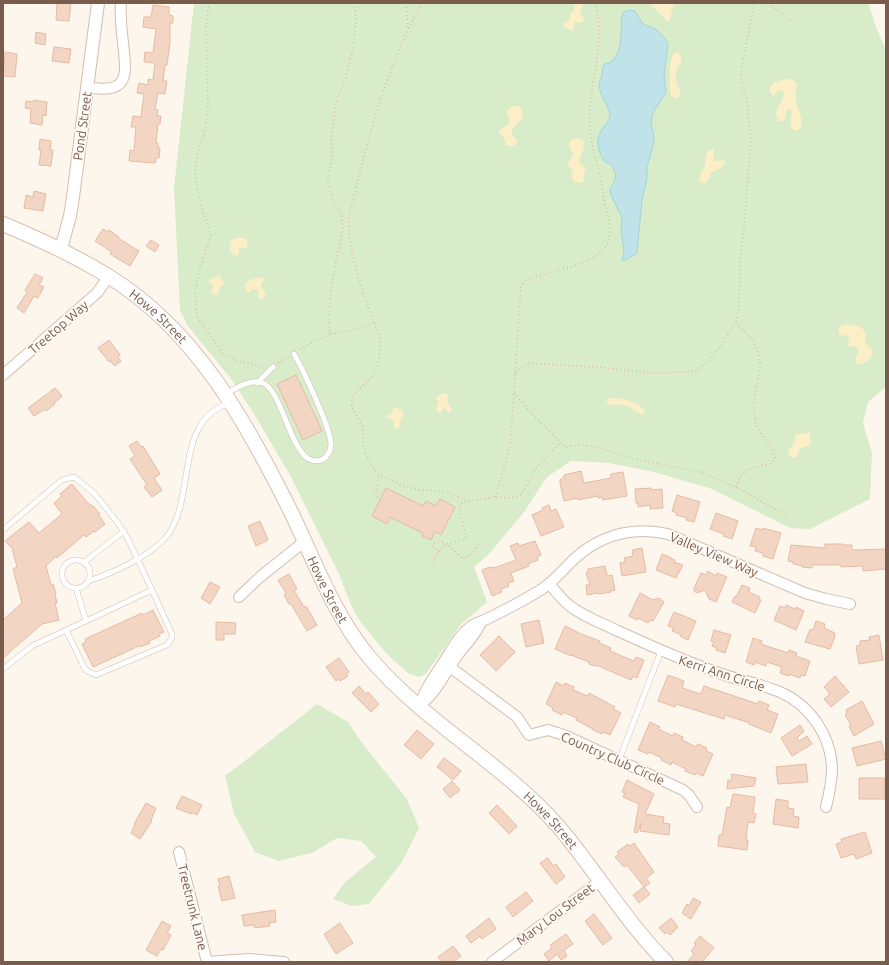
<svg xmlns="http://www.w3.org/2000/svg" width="889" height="965" viewBox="0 0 889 965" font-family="Ubuntu,sans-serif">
<rect width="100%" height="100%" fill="#fdf6ec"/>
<path fill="#d8ecc9" d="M194,3H868L878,32L886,50V387L868,402L863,423L872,453L870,499L810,529L790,528L712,489L654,472L609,463L571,461L547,477L524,512L489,554L474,567L487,602L460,625L425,675L419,677L409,674L386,653L359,620L351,605L339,574L290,475L251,409L231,379L188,326L180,311L174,188Z
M317,704L348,722L362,743L407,799L419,828L402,862L369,904L352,906L333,899L345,882L376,857L361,841L337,838L312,853L278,861L255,852L234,814L225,775L237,767Z"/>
<path fill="#fcefc7" d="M573,3L583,4L580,12L584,19V21L581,23L575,22L574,28L571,30L564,26V23L570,19V13L575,10Z
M650,3H674L669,22L664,18Z
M678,52C686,60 678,65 676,73C674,80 679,87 681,93L677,98L671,97C670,87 668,61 674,53Z
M785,79L793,80L797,84C796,89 795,95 796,100C796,109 808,124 797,131L792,129C789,123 793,116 791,109L787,110L784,121H779L776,116C776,107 784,101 784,92L780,90L773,96L770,91V87L775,82Z
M512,106H519C532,123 509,122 512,136L516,138L517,143L513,146H506L505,140L499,132L501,128C514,123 509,121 507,111Z
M575,138C591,139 582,152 579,160C580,165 585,166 586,171L583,176L584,182L582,183C578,183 574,182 572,178L573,171L568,166V162C578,152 571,155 569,144L571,140Z
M710,149H713L714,150C714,154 711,162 718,161C719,161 721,160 723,160L725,163L721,168L711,173L708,181L704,184L700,181C699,172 703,172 705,165C707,158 703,157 710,149Z
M236,238H245L248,243L246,248H239L238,255L236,256L230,252L231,246L229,242Z
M219,275L224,284L220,287L218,294L214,295L210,292L212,290L213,285L208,281Z
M262,277L265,280L261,284V287L265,291L266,294L262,299L259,298L258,291L256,289H252L249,293L246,292L245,284L250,280Z
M845,324L859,326L866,332L865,343L872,349L873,353C871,359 863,365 857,364L855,360L859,352L857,347L848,346L849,337L846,335L841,336L838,332L839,327Z
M443,393L447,394L448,397L447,402L452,409L449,413L446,409H443L440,414L436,410V407L439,403L436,398Z
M610,398C620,398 642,401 645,413L642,415C629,406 626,403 610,405L606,401Z
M395,407L401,410L404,415L400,420L401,426L396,429L394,427V420L387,418L388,415L392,412L393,408Z
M809,432L811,442L810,445C800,449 800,445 797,457L793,458C790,456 788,454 788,450L794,444L796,434H804Z"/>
<path fill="#bfe3e8" stroke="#a5d3da" d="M629,10L635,11L643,24L657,30L665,38L668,44L664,76L666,92L653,113L651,122L654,138L653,146L647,167V179L642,200L637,253L626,260H622L624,251L621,230L622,218L611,195L610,190L615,180L616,174L611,164L605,162C598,151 594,140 603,128C607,124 609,121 610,115C610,108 600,96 599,86C599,81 602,78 602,74C603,69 602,66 606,63H609C624,56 620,30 622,16L624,12Z"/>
<path fill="#f3d5c3" stroke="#e6bba3" d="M57,3H71L69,21L56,20Z
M153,5L169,7V15L173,16V23H170V43L167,65H165L163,81H167L165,94L158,93L155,109L158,110L157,116H161L160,124H158L156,143H158V148H160L159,158H156L155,163L129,161L130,150L134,151L136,127H131L133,116L141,117L144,94L137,93L139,83L148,85V79L153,80L155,63L144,62L145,52L153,53L156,29L143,27L144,17H151Z
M36,32L46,34L45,45L35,43Z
M54,47L71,49L69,63L52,61Z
M5,52L17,54L15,77L3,76Z
M34,100L47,102L46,116L43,115L42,125L30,123L31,109L25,108L26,101L33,102Z
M40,139L51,141L50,150H53L51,166L39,165L41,150H39Z
M34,191L46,194L43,211L24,208L26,195L33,197Z
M103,229L108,232L109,230L119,237L118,238L139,251L130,266L110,254L112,252L95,241Z
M151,240L159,245L155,252L146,246Z
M35,274L43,278L39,285L44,287L38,298L34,296L24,313L17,308L27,292L25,290Z
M109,340L120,355L118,357L121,361L115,366L110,361L109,362L98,348Z
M296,375L322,431L303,440L277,384Z
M55,388L62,396L54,403L55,404L46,411L45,409L34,416L28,408Z
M137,441L141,447L143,446L160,474L154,478L162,490L152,497L144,487L147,485L130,459L135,456L129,446Z
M581,471L584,483L611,478V474L623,472L627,496L603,500L602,497L598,498V496L578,500V498L564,501L560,483V480L564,477V475Z
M72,484L87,502L92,506H93L100,514H98L105,524L95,532L94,531L86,537L84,535L57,558L56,556L46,566L51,585L53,584L56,594H55L57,603H55L59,620L42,624L3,658V620L22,603L13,569L17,567L12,548L5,541L29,522L39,533L62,514L54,503L62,496L60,494Z
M386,488L423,506L426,501L436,506L440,499L455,507L441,535L435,531L431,540L422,536L423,533L390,517L387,524L372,516Z
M651,488V490L662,489L663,508L650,509V505L638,507V503H636L635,489Z
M677,495L700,502L694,522L686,520L687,518L676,515L677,513L672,511Z
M549,505L551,511L556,509L564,527L541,536L532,515L543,510L542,508Z
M716,513L738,521L732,539L723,536L724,534L710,529Z
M260,521L268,540L256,546L248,526Z
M756,528L763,530V528L781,533L773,559L763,556V553L755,551L756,547L750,546Z
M535,541L541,555L537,557L538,560L528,564L529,566L511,573L514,581L508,583L509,586L501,589L502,592L492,596L482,570L490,567L491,568L493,567L494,568L516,560L510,546L518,543L519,546Z
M825,544H843V545H852V550L886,549V569L863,571V566L841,567V565H812V568L802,567L803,566L793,564V562L788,561L791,545L825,548Z
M642,548L646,572L622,576L620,563L625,562L624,558L633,556L632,550Z
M662,554L670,557V558L675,560L674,562L683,565L676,578L656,570Z
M605,566L607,576L612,575L615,590L610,591L611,592L599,594L598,593L587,595L586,585H590L586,573L588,572V569Z
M708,571L716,576L717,573L727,577L716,602L709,599L705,590L697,593L694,591V588L701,573L706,575Z
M289,574L297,589L294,590L304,607L306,606L317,625L307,631L291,604H289L284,595L286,593L278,580Z
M210,582L220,587L210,604L201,598Z
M742,585L750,588L749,592L760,597L759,599L761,600L755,613L732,602L735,596L736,597Z
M640,593L653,600L659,598L664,602L653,621L650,620L648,623L638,618L637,620L629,616Z
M786,605L795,609L796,607L804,611L796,630L774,620L780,606L785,608Z
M153,610L164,632L159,634L160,636L149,641L150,643L140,647L139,646L93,667L82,644L86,642L85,639L142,613L143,615Z
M674,612L696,621L688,640L680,636V634L672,631L673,628L668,626Z
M539,620L544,643L526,647L521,624Z
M816,621L825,624L824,628L835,633L834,636H835L830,649L805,642L810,629L813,630Z
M216,622L236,623L235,634H224V640H216Z
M565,626L581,634L600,641L599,643L611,648L610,651L634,661L636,657L644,660L637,678L633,676L631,680L596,665L595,666L589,664V662L571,655V656L555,649Z
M714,630L731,635L725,653L716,650L717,648L712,646L714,642L711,641Z
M879,635L883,660L859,664L856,646L860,645V641L870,640L869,637Z
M499,636L515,652L496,671L480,655Z
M753,638L762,641L761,644L788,653L789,650L797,653L796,656L810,661L805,676L801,675L800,678L789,674V676L780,673L782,667L767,662L766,666L755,662L754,665L746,662Z
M339,658L349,672L346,674L348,676L340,681L339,679L336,681L326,667Z
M668,675L684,681L682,688L701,694L704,686L758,704L759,701L769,705L767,710L778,714L771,733L749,724L750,723L725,715L724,719L676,704L675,707L658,701Z
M835,676L849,692L831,707L824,699L830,694L824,687Z
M556,682L564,686L565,683L574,687L573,690L587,696L589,693L615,707L613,709L621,713L610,735L604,732L602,734L593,730V729L576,720L577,718L563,712L562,715L552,710L553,708L546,704Z
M359,686L366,694L368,692L379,704L371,712L352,693Z
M862,701L874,724L854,736L849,726L851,725L845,715L847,713L846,710Z
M650,722L660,727L658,729L673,736L674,733L683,737L682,740L696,747L698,744L707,748L706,751L713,754L703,776L696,773L695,775L685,771L686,769L672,762L671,765L661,760L662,758L649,752L648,754L638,750Z
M800,725L804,731L797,738L799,741L807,736L812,744L792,756L781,738Z
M417,730L434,744L421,759L404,745Z
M881,741L886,759L857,766L852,748Z
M444,758L461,771L453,780L437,767Z
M806,764L808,782L778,784L776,767Z
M732,774L756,778L754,786L727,789L728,780L731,781Z
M859,778H885V799H859Z
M627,780L654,794L645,814L664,817L663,823L670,824L669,835L640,831L641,823L637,833L634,832L639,804L623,797L625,793L622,792Z
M452,781L460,790L450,798L443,789Z
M733,794L755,797L753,813L756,814L754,823L748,822L746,840H748L747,850L718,846L719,835H722L727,807L730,808Z
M182,796L202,805L197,815L191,812V814L176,808Z
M776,799L788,801V808L794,809L793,816L799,817L798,828L773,824Z
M146,803L156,808L151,820L152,821L140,839L131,833L135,825L134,824Z
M497,805L517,826L509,834L489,813Z
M865,832L872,853L856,859L854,854L841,858L836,844L842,842L841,839Z
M634,843L654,872L646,878L650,883L644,887L650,894L639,903L633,895L644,887L627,865L624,867L615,857L619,854L617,852L628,844L630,846Z
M548,858L553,866L556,864L565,877L556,884L540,863Z
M229,876L235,898L222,901L218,886H220L218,879Z
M526,892L533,901L513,917L506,907Z
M693,898L701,902L691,919L682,913L687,904L689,906Z
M275,910L276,922L269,923L270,926L255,928L254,925L244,926L242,915Z
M594,914L612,938L603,945L585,921Z
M489,918L496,929L482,939L480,936L471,943L466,936Z
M671,918L678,927L670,935L667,932L665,934L659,928Z
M162,921L171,926L167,933L171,935L163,950L161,949L157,956L146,950Z
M340,923L353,943L336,954L324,934Z
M566,934L573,944L564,950L567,956L561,960L557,954L549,961L544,954L552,948L550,945Z
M700,936L714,948L702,962H687L694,954L691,951L696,945L694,943Z
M453,946L461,956L453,962H442L438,957Z"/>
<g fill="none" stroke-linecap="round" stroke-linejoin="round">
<defs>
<path id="service" d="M257,383L273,367
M226,394C236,388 251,378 263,383C281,391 288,442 307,458C310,460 317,462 321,460C326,459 330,452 331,446C332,430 303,370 294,354
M3,530L62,480L74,477L94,493L118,523L128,539L152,590L86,621
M62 574a14 14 0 1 1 28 0a14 14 0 1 1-28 0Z
M84,562L124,531
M89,581C112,573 151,556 167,536C197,497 173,420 230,403
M66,630L84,667L87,671L96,675L167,645L172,638V634L152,590
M3,669L32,646L86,621L76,588
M619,760L661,651"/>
<path id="minor" d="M88,88C96,88 111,91 118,85C123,82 125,74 125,69C125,47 119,25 121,3
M3,375L97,293L109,276
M549,584C556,591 562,600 570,606C584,617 602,623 618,631C653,647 686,662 722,674C741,681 762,684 780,692C810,705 831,736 832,768C832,781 829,795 826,807
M239,597L260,577L305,541
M450,667L517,717L529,735L548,730L564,735L683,790L689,795L697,807
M420,705C437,692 445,673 457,656C465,645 476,635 481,622
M419,706C424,690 434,677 443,663C451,651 458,636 470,627C475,623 483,621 489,618C507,609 525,600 542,589C554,581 563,570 573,560C600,535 633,526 668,534L805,593L826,599L850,604
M179,852L207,962
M206,962L249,959L284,962
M492,962L600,881"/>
<path id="tertiary" d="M61,249L70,216L73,197L98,3"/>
<g id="secondary">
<path id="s1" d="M3,224C39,239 74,255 108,276C196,330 247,423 292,514C315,562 334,615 369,657C419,717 493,758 548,815C563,831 577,849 590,867C614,899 637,933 666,962"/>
</g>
</defs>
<use href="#service" stroke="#d1beb0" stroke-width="6"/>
<use href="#minor" stroke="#d1beb0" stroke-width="12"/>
<use href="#tertiary" stroke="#d1beb0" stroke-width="14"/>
<use href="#secondary" stroke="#d6c0b0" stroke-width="16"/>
<path stroke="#d9b8a5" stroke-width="1.5" stroke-dasharray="1 3" stroke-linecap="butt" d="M209,3L206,28L208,109L205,132L198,152L195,167L196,180L201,206L211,235L200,268L195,291L196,307L197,315L200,321L224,355L238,361L263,367
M354,3L356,18L354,44L346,77L336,101L331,140L333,156L328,176V184L333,200L342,217L343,228L331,287L329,321L330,334L350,331L374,323
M406,3L408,29
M422,3C385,69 367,143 349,216C346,251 367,305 380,338C381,351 379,371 368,381C362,387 355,390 352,399C349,411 361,417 363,429C364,436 362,442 364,448C366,455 373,469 379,474C385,479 414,490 422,490C440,491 450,491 466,501
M768,3L791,21
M736,323C741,329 749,334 753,341C771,371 748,390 755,420C758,434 772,444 775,458L772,463L770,464C752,469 742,467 736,487
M300,349L330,334
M278,363L289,357
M516,373L521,367L529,363L607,368L647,373L686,372L697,370L705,364L720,347L736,322L739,305L740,262L744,227L751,139L747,102L741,81V72L754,3
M514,393L533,415L565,447L579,445L593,446L638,460L701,472L744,491L758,500L789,516
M378,497L376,493L379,474
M495,497L510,448L521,287L525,281L528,279C548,272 595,265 606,246C608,243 609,239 610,235C611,225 607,214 605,205C603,195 602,185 600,175C597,162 592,149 591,136C584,92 608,47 595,3
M439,551L433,548V544C443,536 456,553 463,559L472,554L478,545
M432,562C436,556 440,547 447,544C453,541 460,543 466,538V533L459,512L462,502L493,497L511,498L521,495L529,482L534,471L540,463L560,443"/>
<use href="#service" stroke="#fff" stroke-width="5"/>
<use href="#minor" stroke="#fff" stroke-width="10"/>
<use href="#tertiary" stroke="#fff" stroke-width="12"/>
<use href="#secondary" stroke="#fff" stroke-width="14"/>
</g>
<g text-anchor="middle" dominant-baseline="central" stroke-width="3.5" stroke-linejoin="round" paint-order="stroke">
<g font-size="13" fill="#7a5c4d" stroke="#fffaf3">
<text transform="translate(82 126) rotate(-82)">Pond Street</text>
<text stroke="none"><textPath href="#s1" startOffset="182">Howe Street</textPath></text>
<text transform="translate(58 327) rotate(-41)">Treetop Way</text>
<text transform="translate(714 554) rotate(23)">Valley View Way</text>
<text stroke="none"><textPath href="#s1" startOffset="506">Howe Street</textPath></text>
<text transform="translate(722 673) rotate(18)">Kerri Ann Circle</text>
<text transform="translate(613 758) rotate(24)">Country Club Circle</text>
<text stroke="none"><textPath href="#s1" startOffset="830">Howe Street</textPath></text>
<text transform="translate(193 907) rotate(76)">Treetrunk Lane</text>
<text transform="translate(555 914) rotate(-37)">Mary Lou Street</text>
</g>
</g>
<rect width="889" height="965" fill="none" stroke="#7a5c4d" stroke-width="8"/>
</svg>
